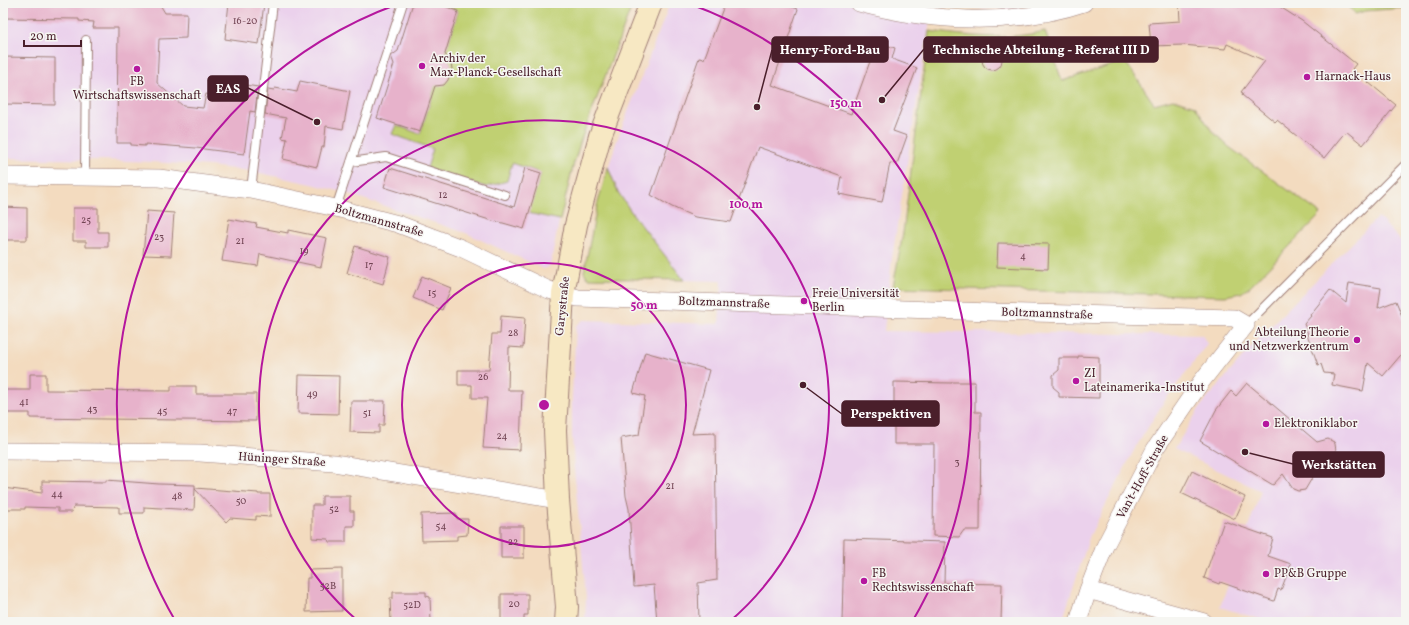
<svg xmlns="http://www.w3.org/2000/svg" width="1409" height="625" viewBox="0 0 1409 625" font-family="Vollkorn,serif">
<rect width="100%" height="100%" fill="#f6f6f2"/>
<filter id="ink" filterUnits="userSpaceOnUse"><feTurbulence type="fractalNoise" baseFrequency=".025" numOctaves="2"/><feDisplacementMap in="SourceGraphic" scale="8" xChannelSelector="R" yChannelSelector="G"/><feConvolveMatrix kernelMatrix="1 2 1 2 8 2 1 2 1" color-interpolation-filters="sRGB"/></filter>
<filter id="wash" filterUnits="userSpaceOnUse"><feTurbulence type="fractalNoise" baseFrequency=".012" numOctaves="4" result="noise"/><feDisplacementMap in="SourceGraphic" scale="16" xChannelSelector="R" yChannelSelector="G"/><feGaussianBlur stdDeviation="0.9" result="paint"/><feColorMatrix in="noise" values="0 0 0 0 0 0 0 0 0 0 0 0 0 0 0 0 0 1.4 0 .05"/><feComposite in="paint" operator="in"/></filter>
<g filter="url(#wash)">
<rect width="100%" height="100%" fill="#f3dbbf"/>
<path fill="#ebd1ec" d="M3,3H633L581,140L561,212L550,266L544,269L466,233L427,220L342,192L312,184L250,171L210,166L153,162L103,160L3,158Z
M670,3H1047L1010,9L932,7L892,258L884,331L1202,335L1207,344L1163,403L1134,450L1090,535L1062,622H585L586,598L574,467L572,435V397L576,326L583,320L719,324L722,281L588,278L584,272L597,206L616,143Z
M1378,217L1406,246V622H1269L1220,607L1261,491L1174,449L1201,406L1258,339Z
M1105,612L1147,622H1098L1099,617Z"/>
<path fill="#c0d072" stroke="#85784e" d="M436,3H633L581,140L574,163L560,220L528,213L541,173L512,163L507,181L486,187L427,168L433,149L392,134L396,125L420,134L436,82L439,85L444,84C450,77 454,68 448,59H443L458,11Z
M1406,4V8H1404L1365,11L1355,14L1348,5L1382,6Z
M929,31C968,36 1006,41 1045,31L1062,81L1125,61L1154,104L1173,99L1195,106L1212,131L1229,147L1321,214L1250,287L1241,293L1225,296L893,287L903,233Z
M608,167L618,192L632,213L684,280L588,278L584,272L597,206Z"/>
<g id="blocks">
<path fill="#e7b2cb" d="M3,3H159L165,13H187L186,38L159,39L157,83L183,106L203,108L206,94L218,96L220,81L258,87L255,112L250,111L244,154L196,148L145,144V146L131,145V143H117L118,28H93L94,22L79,21V19L3,18Z
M229,3H264L259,44L225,39Z
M413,3H436L458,11L445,54L451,63L452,69L448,80L444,85L435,86L420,132L377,118L394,64L391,56L398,51Z
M725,3H781L798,9L772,85L851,114L877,42L895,48L892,59L917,68L893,131L907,136L897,164L890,163L882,202L839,194L842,177L758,147L731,222L695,217L672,207L651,195L699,58L704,59Z
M1179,3H1274L1302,21L1356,64L1352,69L1396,105L1363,145L1346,131L1324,158L1277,120L1275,122L1242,95L1243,93L1241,92L1265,61L1227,44L1225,49L1183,45L1151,46L1149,23L1180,21Z
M982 60a10 10 0 1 1 20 0a10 10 0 1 1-20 0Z
M3,57L55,58V105L3,104Z
M300,81L350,91L343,129L326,126L324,147H322L317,167L283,159L287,139L282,138L286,118L265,114L268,89L274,90L275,88L297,92Z
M390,168L514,207L525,168L541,173L524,229L496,221V222L384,187Z
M3,207L27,208V240H3Z
M73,208H98V232H108V247H86V241H73Z
M147,211L174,213L171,256L143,255Z
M229,219L257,224L256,227L288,233V230L327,238L321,267L260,254L258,266L222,261Z
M998,243L1049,244L1048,269L997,267Z
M355,246L390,257L383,284L347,273Z
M422,276L451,288L442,310L413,298Z
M1349,283L1381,288L1378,308L1396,301L1406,326V349L1383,376L1368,363L1363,391L1332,385L1334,374L1324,373L1321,364L1318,365L1307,334H1308L1304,324L1311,316L1310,315L1330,290L1346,303Z
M501,316L525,318L523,348L509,347L508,390H522L520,450L483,448L487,398H472V385H458V370H489L492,334H500Z
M645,352L709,370L692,434L715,433L717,580L698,583L699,622H657L654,585L634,587L629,509L626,496L621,438L639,435L645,396L633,393Z
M1078,356L1099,357V398L1059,397V392L1053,387V375L1059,370V358H1078Z
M30,374H46V390L171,391V386H196V394H256V421L30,418V413H3V390H30Z
M299,375L339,376L338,414L298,413Z
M894,382L952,383V382H975V412H981L980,530H964L959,537L933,536L934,444H894Z
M1247,383L1317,442L1328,439L1334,442L1335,444L1336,451L1335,454L1317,474L1315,473L1305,490L1298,491L1293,489L1283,474L1273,485L1200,441L1216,410L1231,391L1236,396Z
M351,401H385L384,425H379V433L350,432Z
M1192,471L1245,497L1235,519L1181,493Z
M106,480L159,484L195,485V488L258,493V494H270V517L256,516V520L230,518L226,522L195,489L194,510L144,507V513H119V507L74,506V508H73L72,512H58V508L25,507V509H3V488L42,493V481L106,482Z
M322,496H350V511H354V526H346V542H329L328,539L312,538V505H322Z
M456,513L457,519H468L467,535L457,536V540L422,541L421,514Z
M1224,521L1273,538L1268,556L1291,564L1281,590L1278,589L1274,601L1220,582L1219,584L1204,578Z
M501,526H524V558H501Z
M844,539L945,542L944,583L1002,584L1001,622H842Z
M342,569V611L306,612L307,578H310V570Z
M393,592H426V596L430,597L431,622H391L390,598H393Z
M501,594H528V615H524V622H501Z"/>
</g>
</g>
<g filter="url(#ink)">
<use href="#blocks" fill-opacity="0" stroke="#9e7d75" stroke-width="1"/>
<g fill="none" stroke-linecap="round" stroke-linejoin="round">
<defs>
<path id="lane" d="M351,162L386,157L505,195
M85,177L86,40
M251,190L273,3
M336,208L403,3
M1246,325L1406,164"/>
<path id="street" d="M859,3C931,22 1012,27 1084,3
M3,176L159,178L251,190L336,208L398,224L461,248L549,290L578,298L991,312L1234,318L1246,325L1201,382L1155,449L1105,546L1088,590L1078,622
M3,451L200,453L334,463L558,500
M1088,590L1204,622"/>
<path id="secondary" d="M566,622L567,607L558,500L555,430L563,294L576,225L600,136L651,3"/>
</defs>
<use href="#lane" stroke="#9e7d75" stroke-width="10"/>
<use href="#street" stroke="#9e7d75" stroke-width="18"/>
<use href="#secondary" stroke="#9e7d75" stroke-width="24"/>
<use href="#lane" stroke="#fff" stroke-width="8"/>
<use href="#street" stroke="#fff" stroke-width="17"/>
<use href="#secondary" stroke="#f7e8c3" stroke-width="22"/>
</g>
</g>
<g fill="none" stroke="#b5179e" stroke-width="2">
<circle cx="544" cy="405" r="142"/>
<path d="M359 622A285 285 0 1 1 729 622"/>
<path d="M176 622A427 427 0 0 1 398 4M690 4A427 427 0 0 1 912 622"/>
</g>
<g fill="#b5179e" stroke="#f6f6f2" stroke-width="1.5">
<circle cx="422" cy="66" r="4"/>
<circle cx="137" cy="69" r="4"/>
<circle cx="1307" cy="77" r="4"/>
<circle cx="804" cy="301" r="4"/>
<circle cx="1357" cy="340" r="4"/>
<circle cx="1076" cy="381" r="4"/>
<circle cx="1266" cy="424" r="4"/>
<circle cx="1266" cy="574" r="4"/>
<circle cx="864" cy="581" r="4"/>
</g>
<g text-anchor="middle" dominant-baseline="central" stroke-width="3" stroke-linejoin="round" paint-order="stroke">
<g font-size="10" fill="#714453">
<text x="245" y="21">16-20</text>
<text x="443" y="195">12</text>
<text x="86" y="220">25</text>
<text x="159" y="237">23</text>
<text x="240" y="241">21</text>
<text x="304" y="251">19</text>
<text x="1023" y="256">4</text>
<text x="369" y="265">17</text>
<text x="432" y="293">15</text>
<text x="513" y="333">28</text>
<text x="483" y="377">26</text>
<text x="312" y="394">49</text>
<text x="24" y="402">41</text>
<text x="92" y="409">43</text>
<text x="162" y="411">45</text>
<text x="232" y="411">47</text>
<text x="367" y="413">51</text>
<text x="502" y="436">24</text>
<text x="957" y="462">3</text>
<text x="670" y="486">21</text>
<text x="57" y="494">44</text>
<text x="177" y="496">48</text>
<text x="241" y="501">50</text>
<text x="334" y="509">52</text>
<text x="441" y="526">54</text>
<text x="513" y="542">22</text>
<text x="328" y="586">52B</text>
<text x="514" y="604">20</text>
<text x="412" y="605">52D</text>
</g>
<g font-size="12" fill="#4a1f2b" stroke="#f6f6f2" text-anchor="start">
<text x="430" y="59">Archiv der<tspan x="430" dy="14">Max-Planck-Gesellschaft</tspan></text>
<text x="1315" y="77">Harnack-Haus</text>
<text x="137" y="82" text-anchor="middle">FB<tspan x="137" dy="14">Wirtschaftswissenschaft</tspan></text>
<text x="812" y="294">Freie Universität<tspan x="812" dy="14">Berlin</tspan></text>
<text x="1349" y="333" text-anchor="end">Abteilung Theorie<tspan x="1349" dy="14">und Netzwerkzentrum</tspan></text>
<text x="1084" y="374">ZI<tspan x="1084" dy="14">Lateinamerika-Institut</tspan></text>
<text x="1274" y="424">Elektroniklabor</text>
<text x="872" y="574">FB<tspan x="872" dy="14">Rechtswissenschaft</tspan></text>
<text x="1274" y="574">PP&amp;B Gruppe</text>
</g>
<g font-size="12" fill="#4a1f2b" stroke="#f6f6f2">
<text transform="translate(379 221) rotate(16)">Boltzmannstraße</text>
<text transform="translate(724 303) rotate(2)">Boltzmannstraße</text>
<text transform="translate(563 306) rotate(-84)">Garystraße</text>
<text transform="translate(1047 314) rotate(2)">Boltzmannstraße</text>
<text transform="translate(282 460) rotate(4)">Hüninger Straße</text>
<text transform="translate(1143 477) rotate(-61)">Van't-Hoff-Straße</text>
</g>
</g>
<circle cx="544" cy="405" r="6" fill="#b5179e" stroke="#f6f6f2" stroke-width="2"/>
<g font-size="12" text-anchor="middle" font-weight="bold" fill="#b5179e" stroke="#f6f6f2" stroke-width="3" stroke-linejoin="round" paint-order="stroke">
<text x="846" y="107">150 m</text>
<text x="746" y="208">100 m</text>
<text x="644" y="309">50 m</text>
</g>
<path fill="none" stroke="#4a1f2b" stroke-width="1.5" d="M882 100L924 49M757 107L772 50M317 122L248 88M803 385L842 414M1245 452L1293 464"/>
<g fill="#4a1f2b" stroke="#f6f6f2" stroke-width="1.5">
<circle cx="882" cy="100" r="4"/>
<circle cx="757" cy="107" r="4"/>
<circle cx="317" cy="122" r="4"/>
<circle cx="803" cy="385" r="4"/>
<circle cx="1245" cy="452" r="4"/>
</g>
<g fill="#4a1f2b" stroke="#4a1f2b" stroke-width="1.5">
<rect x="924" y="37" width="234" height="25" rx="4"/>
<rect x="772" y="37" width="116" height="25" rx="4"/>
<rect x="208" y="76" width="40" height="25" rx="4"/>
<rect x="842" y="401" width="97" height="25" rx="4"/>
<rect x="1293" y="452" width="91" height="25" rx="4"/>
</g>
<g font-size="13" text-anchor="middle" font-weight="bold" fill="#fff">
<text x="1041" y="54">Technische Abteilung - Referat III D</text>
<text x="830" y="54">Henry-Ford-Bau</text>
<text x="228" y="93">EAS</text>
<text x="891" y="418">Perspektiven</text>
<text x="1339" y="469">Werkstätten</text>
</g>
<rect width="1409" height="625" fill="none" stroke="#f6f6f2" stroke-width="16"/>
<path d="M24 40v6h57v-6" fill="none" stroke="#4a1f2b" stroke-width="2"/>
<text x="30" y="40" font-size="12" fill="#4a1f2b" stroke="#f6f6f2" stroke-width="3" paint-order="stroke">20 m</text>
</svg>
